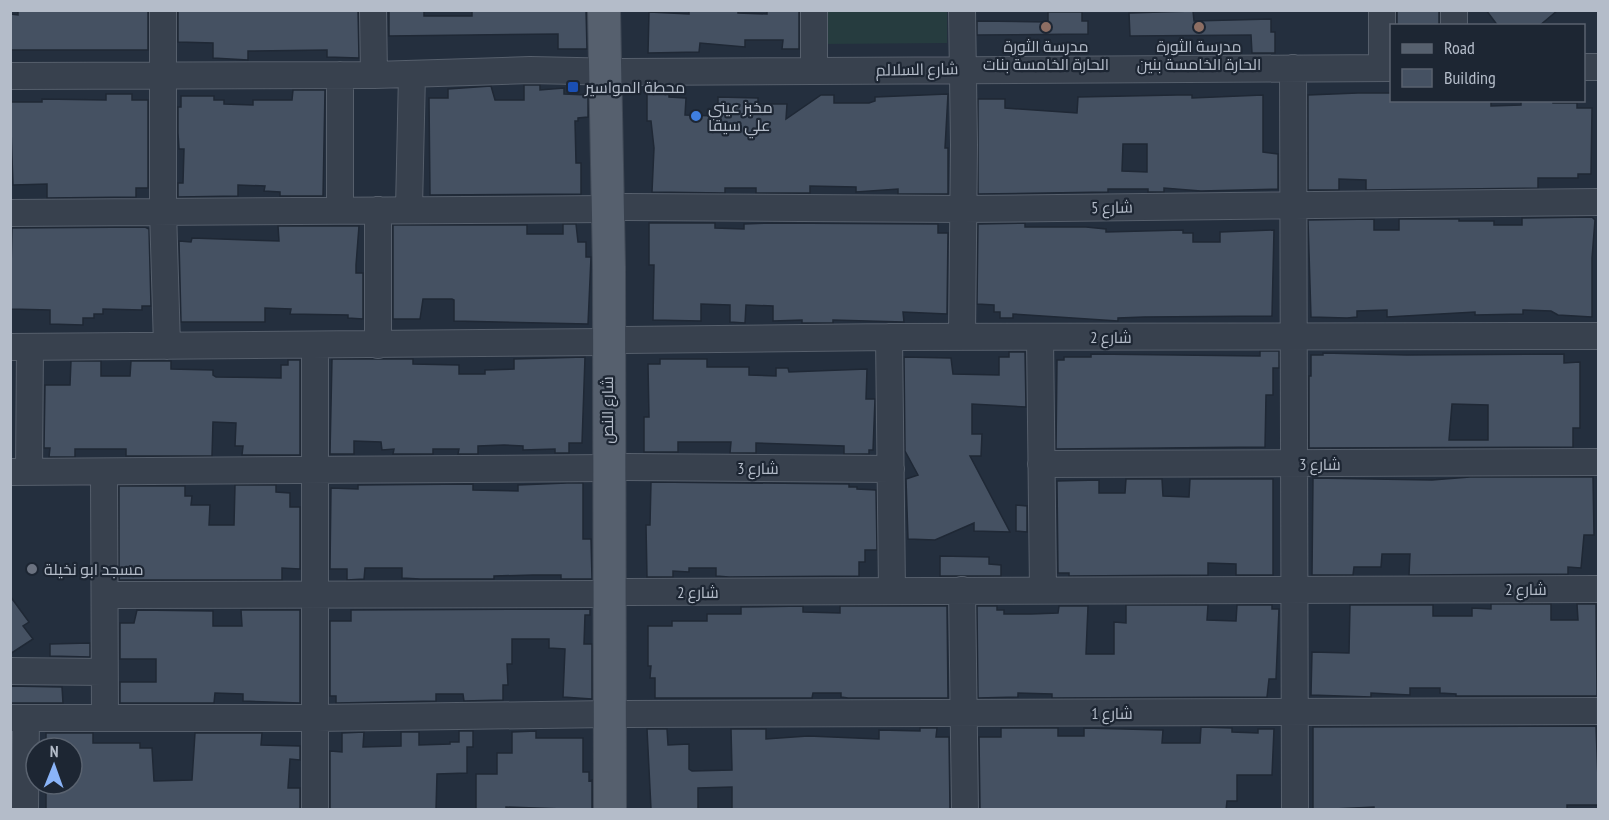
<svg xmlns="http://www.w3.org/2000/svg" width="1609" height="820" viewBox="0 0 1609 820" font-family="'PT Sans Narrow',Cairo,sans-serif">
<rect width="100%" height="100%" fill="#242f3e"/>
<path fill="#263c3f" d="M824,11H947V43L825,44Z"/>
<path fill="#455162" stroke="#1f2835" stroke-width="1.5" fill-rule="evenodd" d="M18,10H148V50H10V14L18,15Z
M178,10H358L359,58L327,57V50L248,51V60L213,58V43L178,42Z
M389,10H424V16H472V10H586L587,49H558V34L389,36Z
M689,10H738V13L767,14V11L775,10H799V49H782L783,40H745V47L700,43L699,52L648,53L649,12L689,14Z
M1397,10H1439V26H1397Z
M1486,10H1558L1539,26H1498Z
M1193,11L1194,21L1271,19V32H1275V53H1252L1251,35L1130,36L1129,13Z
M1048,12H1082V21H1088V34L977,35V21L1048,22Z
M524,85H540V90L564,88V94L588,95V117L578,118V121H575L576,163H581V194L430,195L429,98H448V89L491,86L495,100H524Z
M293,90H325L323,196H280V192L264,191L265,186L238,185V196L178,197V183H183L184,149H179L178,133V107H181V96H214V100H224V104L253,105V100H292Z
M647,93L669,94V97L686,98L685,115L718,116V97L758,98V104H787L786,119L821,95H834V103H869L875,101V97L948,94L945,148H948V194H898V189L856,192V187L810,186V193H756V188H725V193L652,192L654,148L651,121H647Z
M1358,93H1392V100H1491V106L1521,105V100H1553V103H1577V108H1592L1591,174H1578V178H1538V188L1366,190V180L1339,179V190H1308V95Z
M106,94H132V100H148V188H136V197L47,198V184L13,185L10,102H42V99L106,100Z
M1177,95H1192V98L1263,95V152L1278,154V189L1201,191L1164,188V192H1148V189H1108V192L978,194V99H1005V108L1077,113L1078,97ZM1123,144H1147V172L1122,171Z
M1592,217L1595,220L1592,258V317L1558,315L1551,311L1523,310V314L1475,315V312L1387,317V310L1357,311V317L1347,318L1311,317L1308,220L1374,219V230H1399V219H1459V221H1494V225H1522V218Z
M649,223H715V228L744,229V224L768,223L938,224V233H948L947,314L903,312L904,322L833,320V323H802V320L773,321V306L746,305L745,323L730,322V305L701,304V321L653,320L654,265H649Z
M1025,223V227H1086L1106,229V232L1183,230V233H1193V242H1220V232L1274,230L1272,316L1144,317L1118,318V321L1013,314V318H1000V312H994V305L977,304L978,224Z
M563,224H576L578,242H586V257H591L588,324L454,321V300L452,299H423L420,319H393V225H527V234H563Z
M278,226H359L356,265V273H363V319L348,318V315L290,314L291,309L265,308V322H181L179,241L191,242L192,238L279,241Z
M145,227L149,229L151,306H142V310L103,309V314H94V318H83V325L50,324V310L10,309L12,228Z
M1260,351H1279V368H1273V395H1266L1265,447L1056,449L1057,360H1064V357H1091V354L1260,356Z
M1009,352H1025L1026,407L972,404V434H982L981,456H970L1010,532L974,531V523L935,540L908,539L906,479L918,475L905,451L904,357L951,358L953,374L999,375V357H1009Z
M1323,353L1407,355L1564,354V363L1580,362V428H1573V447L1309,448V376H1311V355H1323ZM1452,404L1488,405V440H1449Z
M585,357L582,443H569V453H555V449L523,450V446L504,445L478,446V454H458L459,449H433V454H393L394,449L382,450L381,442L354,441V454H330L332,359H413V364L459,365V374H485V370L514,369V359Z
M660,359H707V367H749V375L776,376V368H788L789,372L867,369L866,399H875L873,450H869V454H844V446L756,443V453H730L731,442H678V452H644V417H649L648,364H660Z
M288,360H300V455H242L243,446H235L236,423L213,422L212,456H126V449H75V457H49L50,448H44L45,385H70L71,361H101V376H130L131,361H171V369L213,370V375L216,377L281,378V365H288Z
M1470,477H1593L1594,535H1584L1581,568L1568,567V574L1409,575L1410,554H1382L1381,567H1354L1353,575H1312L1313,478L1432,480Z
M1126,479H1162L1163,496L1189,497L1190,479H1273V575H1236V564L1208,563V575L1069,576V573H1058L1057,481L1099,480V493H1125Z
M651,482L849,484V487H857V489L876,490L877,550H865V562H859V576L729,577L716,576V568H689V572L673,571V577H647L646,525H650Z
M567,483H583V539H591L592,579H561V575H533L494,576V579H420L402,578V568H365L364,579L347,580V569H330L331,488L358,489V485L473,484V490L518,491V485Z
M235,485H276V492L290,493V507H300V569L282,568V580H119V486H185V496H192L191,505H210L209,525H234Z
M1016,505L1027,506V532L1016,531Z
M940,556L989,557V564L1001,565V576H940Z
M10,596L29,622L23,626L33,639L10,654Z
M1491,604H1551V620H1578L1577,604H1596L1597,696H1456V694L1440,693V688H1410V695L1371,693V697L1311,695L1312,652L1349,653L1350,605H1433V616H1472V608L1491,609Z
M1126,605H1208L1207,620L1236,621L1237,605H1272V609H1279L1276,679H1269L1267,697L1052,698V694L1018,693V697L978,698L977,606H997V610H1004V614H1031L1058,613L1059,606H1088L1086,654H1114V622L1126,623Z
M803,606V612L840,613V606H947L948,698H848L841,697V693H813L812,698H655V678H650L651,666H648V626H672V621H707V614H741V607Z
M590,609V615H585L584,644H592V699L563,697L565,649L549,648V639H512V664H507L508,685H503V700L464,701L463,694H436V701L336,703V696H330V621H351V610Z
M137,610L213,611V626H242L241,610H300V703L243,701V694L215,693L214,703H120V682H156V659H120V623H134Z
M90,643V657L50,656V644Z
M10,686L62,687L63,703H10Z
M1596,726L1599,805H1567V810H1374V807L1313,810V727Z
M1201,727L1232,728V732L1258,733V729H1274L1272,775H1237V801H1227L1226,810H980L979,737H1001V728H1058V736H1084V728L1163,730L1162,743H1200Z
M920,728H937L936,737H949L950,810H732V787L698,788V810L651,809L647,729H667L668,745L689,744V769L692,771L732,770L731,729H766V739L808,736L879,739V730L920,731Z
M459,731H473V747H467V773L437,774L436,810H330V751L342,752V733L364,732L363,747L401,746V732H419V745L450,744V742H459Z
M536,731V738H583V772H589V781L592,780V810L506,807V810H476V774H497V753H512V732Z
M46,733H93V743H140V748H152L154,781L192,780L195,733H262L261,745L300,746V760L290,759L288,788H300V810H46V784H72V748H46Z"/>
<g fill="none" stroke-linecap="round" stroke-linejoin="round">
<defs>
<path id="minor" d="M163,10V210L167,346
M373,10L374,75
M814,10V70
M1454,26V10
M1584,67H1598
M1293,68L1295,810
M1382,68V10
M340,75V209
M10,76L374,75L530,70L623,72L1392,68
M625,207L963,209L1598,202
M409,208L412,74
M10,213L606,209
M889,337L892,591
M962,337L964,145L962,10
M1040,337L1043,590
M624,340L889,337L1598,336
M378,345V210
M10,347L607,342
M1041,464L1598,462
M626,467L891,469
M10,472L608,468
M29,472L30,347
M104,472L105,717
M962,590L965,810
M626,592L1598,589
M105,595L609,594
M10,671L104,672
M625,714L1598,711
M10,718H316L609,714
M25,810L26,718
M315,810V345"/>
<path id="major" d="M604,10L609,267L610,810"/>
</defs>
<use href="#minor" stroke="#565f6c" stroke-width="28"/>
<use href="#major" stroke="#414a57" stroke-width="34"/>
<use href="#minor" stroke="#38414e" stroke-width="26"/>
<use href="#major" stroke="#56606e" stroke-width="32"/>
</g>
<g fill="#8d6e63" stroke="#1d2633" stroke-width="2">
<circle cx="1046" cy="27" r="6"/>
<circle cx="1199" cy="27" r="6"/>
</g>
<rect fill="#1a4fb4" stroke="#1d2633" stroke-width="2" x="567" y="81" width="12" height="12" rx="3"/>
<circle fill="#3f7fe0" stroke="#1d2633" stroke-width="2" cx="696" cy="116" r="6"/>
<circle fill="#6b7280" stroke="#1d2633" stroke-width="2" cx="32" cy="569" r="6"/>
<g text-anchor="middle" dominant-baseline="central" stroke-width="4.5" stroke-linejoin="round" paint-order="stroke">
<g font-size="16" fill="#b4bcc9" stroke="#1d2633" text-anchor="start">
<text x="1046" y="46" text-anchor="middle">مدرسة الثورة<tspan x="1046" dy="18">الحارة الخامسة بنات</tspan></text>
<text x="1199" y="46" text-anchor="middle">مدرسة الثورة<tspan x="1199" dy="18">الحارة الخامسة بنين</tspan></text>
<text x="585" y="87">محطة المواسير</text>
<text x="708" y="107">مخبز عيني<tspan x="708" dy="18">علي سيقا</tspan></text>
<text x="44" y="569">مسجد ابو نخيلة</text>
</g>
<g font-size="16" fill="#b4bcc9" stroke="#1d2633">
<text transform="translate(917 69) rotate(-1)">شارع السلالم</text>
<text transform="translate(1112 207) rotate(-1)">شارع 5</text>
<text x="1111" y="337">شارع 2</text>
<text transform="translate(607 410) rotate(-90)">شارع النص</text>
<text x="1320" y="464">شارع 3</text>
<text x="758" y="468">شارع 3</text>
<text x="1526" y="589">شارع 2</text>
<text x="698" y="592">شارع 2</text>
<text x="1112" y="713">شارع 1</text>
</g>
</g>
<rect width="1609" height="820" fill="none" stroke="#b4bcc9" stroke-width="24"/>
<rect x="1390" y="24" width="195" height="78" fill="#1d2633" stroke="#59626f" stroke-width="1.5"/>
<rect x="1402" y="44" width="30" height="9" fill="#56606e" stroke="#59626f" stroke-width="1.5"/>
<text x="1444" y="54" font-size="18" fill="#b4bcc9">Road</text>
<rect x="1402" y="69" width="30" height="18" fill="#455162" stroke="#59626f" stroke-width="1.5"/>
<text x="1444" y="84" font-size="18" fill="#b4bcc9">Building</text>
<g transform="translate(54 766) rotate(1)"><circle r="28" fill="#1d2633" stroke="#59626f" stroke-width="1.5"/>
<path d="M0-4.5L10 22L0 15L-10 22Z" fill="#8ab4f8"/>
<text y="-9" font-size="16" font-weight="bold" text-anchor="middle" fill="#b4bcc9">N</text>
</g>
</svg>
